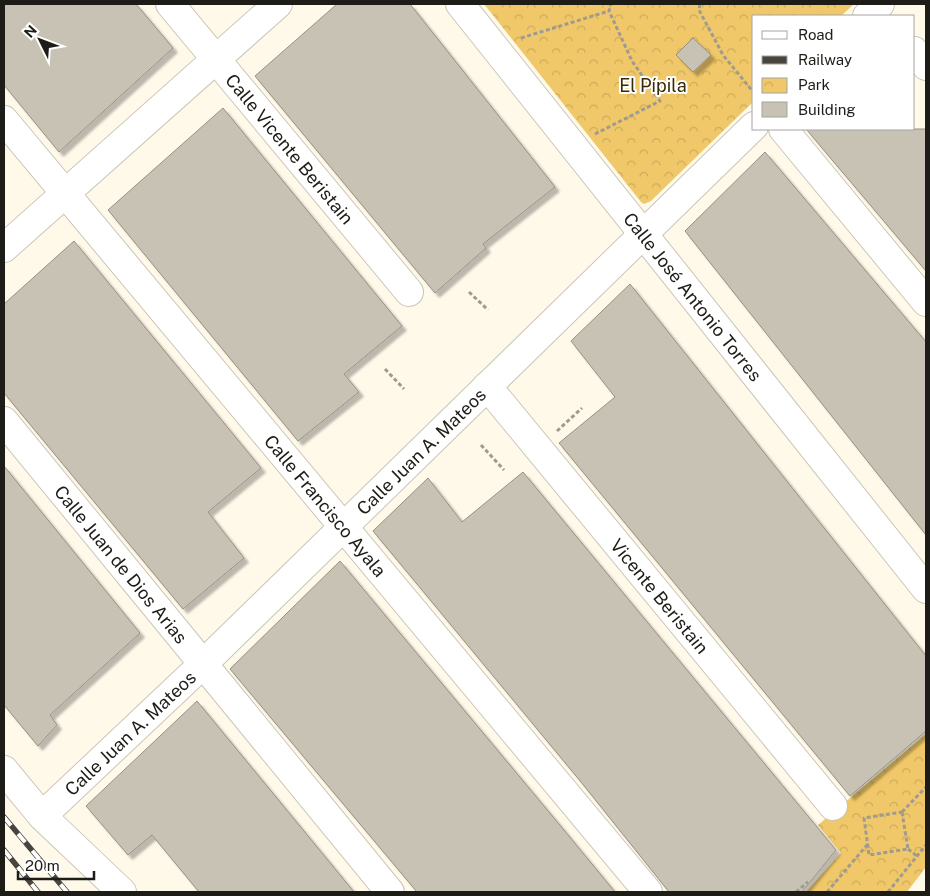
<svg xmlns="http://www.w3.org/2000/svg" width="930" height="896" viewBox="0 0 930 896" font-family="'Public Sans',sans-serif">
<defs>
<pattern id="park-crowns" width="20" height="18" patternUnits="userSpaceOnUse" patternTransform="scale(1.25)"><rect width="20" height="18" fill="#f0c869"/><path d="M2 6a3 3 0 1 1 6 0M12 15a3 3 0 1 1 6 0" fill="none" stroke="#cdab5a"/></pattern>
<filter id="shadow"><feDropShadow dx="4.5" dy="4.5" stdDeviation="1" flood-color="#0004"/></filter>
</defs>
<rect width="100%" height="100%" fill="#fff9ea"/>
<path fill="url(#park-crowns)" d="M484,4H854L841,16H754V101L651,201L644,204L641,202Z
M926,734V867L907,892H806L841,853L818,825Z"/>
<path fill="#c8c2b4" stroke="#979184" filter="url(#shadow)" d="M4,4H136L173,48L59,152L4,85Z
M337,4H410L555,187L483,244L486,248L435,293L255,76Z
M693,38L711,55L693,72L676,55Z
M223,108L402,326L344,374L359,392L298,441L108,210Z
M806,129H926V271L844,174Z
M765,152L926,342V535L685,231Z
M74,241L261,468L208,512L244,558L183,609L4,393V304Z
M630,284L926,656V731L850,796L559,443L615,397L571,341Z
M4,466L140,633L50,715L57,725L38,746L4,705Z
M523,472L836,850L802,892H669L581,782L373,531L428,478L462,522Z
M340,561L564,830L615,892H417L230,669Z
M197,701L327,859L354,892H199L152,835L128,855L86,806Z"/>
<g fill="none" stroke-linecap="round" stroke-linejoin="round">
<defs>
<g id="minor">
<path id="s1" d="M170,4L409,292"/>
<path id="s2" d="M460,4L926,589"/>
<path d="M867,16L880,4"/>
<path d="M914,51L926,66"/>
<path id="s3" d="M4,120L648,892"/>
<path d="M783,129L926,302"/>
<path d="M4,248L278,4"/>
<path id="s4" d="M487,386L833,806"/>
<path id="s5" d="M4,421L390,892"/>
<path id="s6" d="M42,816L203,664L754,126"/>
</g>
<path id="highway" d="M4,770L42,816L122,892"/>
</defs>
<use href="#minor" stroke="#ccc6b8" stroke-width="30"/>
<use href="#highway" stroke="#ccc6b8" stroke-width="30"/>
<path stroke="#9f9b90" stroke-width="3" stroke-dasharray="4 2.5" stroke-linecap="butt" d="M700,4L699,10L723,55L754,93
M521,38L609,11
M595,134L660,101L632,61L609,11L611,4
M469,292L488,310
M385,369L404,389
M557,431L582,408
M481,445L504,470
M902,812L908,849L869,855L864,818Z
M902,812L926,787
M908,849L917,856
M796,892L808,882
M827,892L867,845
M888,892L926,845"/>
<use href="#minor" stroke="#fff" stroke-width="28"/>
<use href="#highway" stroke="#fff" stroke-width="28"/>
<defs>
<path id="rail" d="M4,817L67,892
M4,850L38,892"/>
</defs>
<use href="#rail" stroke="#47453e" stroke-width="5.5"/>
<use href="#rail" stroke="#fff" stroke-width="4" stroke-dasharray="11" stroke-linecap="butt"/>
</g>
<g text-anchor="middle" dominant-baseline="central" stroke-width="4" stroke-linejoin="round" paint-order="stroke">
<g font-size="18" fill="#392900" stroke="#fff">
<text x="653" y="85">El Pípila</text>
</g>
<g font-size="18" fill="#1e1c17" stroke="#fff">
<text stroke="none"><textPath href="#s1" startOffset="188">Calle Vicente Beristain</textPath></text>
<text stroke="none"><textPath href="#s2" startOffset="374">Calle José Antonio Torres</textPath></text>
<text stroke="none"><textPath href="#s6" startOffset="526">Calle Juan A. Mateos</textPath></text>
<text stroke="none"><textPath href="#s3" startOffset="502">Calle Francisco Ayala</textPath></text>
<text stroke="none"><textPath href="#s5" startOffset="185">Calle Juan de Dios Arias</textPath></text>
<text stroke="none"><textPath href="#s4" startOffset="272">Vicente Beristain</textPath></text>
<text stroke="none"><textPath href="#s6" startOffset="121">Calle Juan A. Mateos</textPath></text>
</g>
</g>
<rect width="930" height="896" fill="none" stroke="#1e1c17" stroke-width="10"/>
<rect x="752" y="15" width="162" height="115" fill="#ffffff" stroke="#a5a4a2"/>
<rect x="762" y="31" width="25" height="8" fill="#ffffff" stroke="#a5a4a2"/>
<text x="798" y="40" font-size="15" fill="#1e1c17">Road</text>
<rect x="762" y="56" width="25" height="8" fill="#47453e" stroke="#a5a4a2"/>
<text x="798" y="65" font-size="15" fill="#1e1c17">Railway</text>
<rect x="762" y="78" width="25" height="15" fill="url(#park-crowns)" stroke="#a5a4a2"/>
<text x="798" y="90" font-size="15" fill="#1e1c17">Park</text>
<rect x="762" y="102" width="25" height="15" fill="#c8c2b4" stroke="#a5a4a2"/>
<text x="798" y="115" font-size="15" fill="#1e1c17">Building</text>
<g transform="translate(40 40) rotate(312)" stroke="#ffffff" stroke-width="4" paint-order="stroke">
<path d="M0-4L9 19L0 12L-9 19Z" fill="#1e1c17"/>
<text y="-8" font-size="14" font-weight="bold" text-anchor="middle" fill="#1e1c17">N</text>
</g>
<path d="M18 871v8h76v-8" fill="none" stroke="#1e1c17" stroke-width="2.5"/>
<text x="25" y="871" font-size="15" fill="#1e1c17" stroke="#ffffff" stroke-width="4" paint-order="stroke">20 m</text>
</svg>
